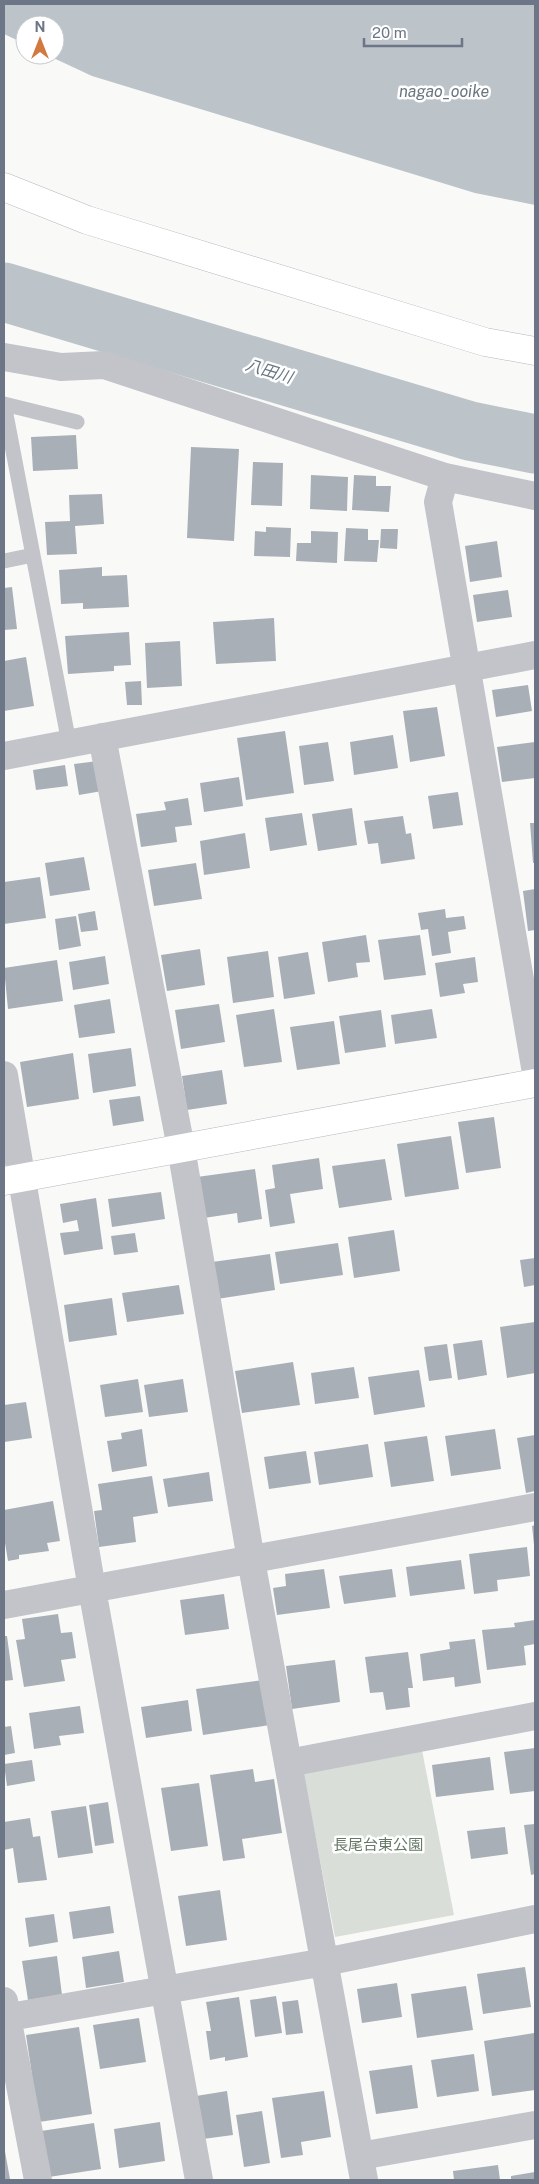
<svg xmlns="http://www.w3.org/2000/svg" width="539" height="2184" viewBox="0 0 539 2184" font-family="'Public Sans','Noto Sans JP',sans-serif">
<rect width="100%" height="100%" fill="#f9faf8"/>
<path fill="#d9ded8" d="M422,1750L454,1915L335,1937L303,1773Z"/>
<path fill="#bcc3c9" d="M4,4H535V205L475,193L92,76L47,55H55V25H25V44L4,34Z"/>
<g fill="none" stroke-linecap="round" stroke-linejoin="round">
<path stroke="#bcc3c9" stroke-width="59" d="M4,292L470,431L535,444"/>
</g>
<path fill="#a9afb6" d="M76,435L78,469L33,471L31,437Z
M191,447L239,449L234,541L187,538Z
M253,462L283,463L282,506L251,505Z
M311,475L348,477L347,511L310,509Z
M354,475L376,476V486H391L389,512L352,510Z
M102,494L104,524L75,526L77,554L47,555L45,522L70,521L69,495Z
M266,527L291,528L290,557L254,556L255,531L266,532Z
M346,528L368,529V540H379L377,562L344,561Z
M381,529H398L397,549L380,548Z
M311,531L338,532L337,563L296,561L297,543H311Z
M497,541L502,577L470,582L465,546Z
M102,567V576L127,575L129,607L83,609V603L61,604L59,570Z
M12,587L17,629L4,630V588Z
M508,590L512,617L477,622L473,595Z
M274,618L276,661L216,664L213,622Z
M129,632L131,665L114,666V671L68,674L65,636Z
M180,641L182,686L147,688L145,643Z
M26,657L34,706L4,711V661Z
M141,681L142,705H127L125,682Z
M528,685L532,711L496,717L492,690Z
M437,707L445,756L410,762L403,711Z
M285,731L294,793L246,800L237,738Z
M393,735L398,768L354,775L350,742Z
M328,742L334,781L304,785L299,746Z
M535,742V778L502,782L497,747Z
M98,761L102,791L79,795L74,764Z
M65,765L68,786L36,790L33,770Z
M239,777L243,806L204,812L200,783Z
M458,792L463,825L433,829L428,796Z
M188,798L192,825L175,827L177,842L141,847L136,814L166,810L164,802Z
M352,808L357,845L318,851L312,814Z
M302,813L307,845L270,851L265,818Z
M403,816L406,834L411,833L415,859L381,864L378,843L368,844L364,821Z
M530,823H535V863H533Z
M245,833L250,868L204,875L200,841Z
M84,857L90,890L50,896L45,863Z
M196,863L202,899L154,906L148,870Z
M40,877L46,918L4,924V882Z
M535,889V930L528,931L523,891Z
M445,909L446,918L464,916L466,929L448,932L451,953L432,956L428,929L421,930L418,913Z
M95,911L98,930L81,932L78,914Z
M76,916L81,946L59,950L55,919Z
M366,935L370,962L356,963L358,977L328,982L322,942Z
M420,935L426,975L384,980L378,940Z
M200,949L205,985L167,991L161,955Z
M268,951L274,997L233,1003L227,957Z
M308,952L315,994L284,999L278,957Z
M105,956L109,984L73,990L69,962Z
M475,957L478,982L463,984L465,993L440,997L435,963Z
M57,960L63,1001L8,1009L4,968Z
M110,999L115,1033L79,1038L74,1005Z
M219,1004L225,1042L181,1049L175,1010Z
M274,1009L282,1062L244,1067L236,1015Z
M432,1009L437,1038L395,1044L391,1015Z
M381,1010L386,1047L345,1053L339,1016Z
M334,1021L340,1064L297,1070L290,1027Z
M131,1048L136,1086L93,1093L88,1054Z
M73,1053L79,1099L27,1107L20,1062Z
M222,1070L227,1104L187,1110L182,1076Z
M140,1096L144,1121L113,1126L109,1100Z
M494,1117L501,1168L466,1173L458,1122Z
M451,1136L459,1189L405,1197L397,1144Z
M319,1158L323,1189L290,1194L295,1223L270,1227L265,1190L275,1188L272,1165Z
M385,1159L392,1200L339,1208L332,1166Z
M255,1169L262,1219L238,1223L237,1213L204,1218L197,1177Z
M161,1192L165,1219L112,1227L108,1199Z
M96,1198L103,1249L64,1255L60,1233L79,1231L77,1220L63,1223L60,1204Z
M394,1230L400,1271L354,1278L348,1237Z
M135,1233L138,1252L114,1255L111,1236Z
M338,1243L343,1275L280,1284L275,1252Z
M270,1254L275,1290L217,1299L212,1262Z
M535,1258V1285L524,1287L520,1260Z
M179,1285L184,1314L127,1322L122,1293Z
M112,1298L117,1335L69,1342L64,1305Z
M535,1322V1373L507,1378L500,1327Z
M482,1340L487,1375L458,1380L453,1344Z
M447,1344L452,1378L429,1381L424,1347Z
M293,1362L300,1405L242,1413L235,1371Z
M354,1367L359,1398L315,1404L311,1373Z
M419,1370L425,1407L374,1415L368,1377Z
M138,1379L143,1412L105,1417L100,1385Z
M183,1379L188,1412L149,1417L144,1385Z
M26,1402L32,1438L4,1442V1405Z
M142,1429L147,1466L112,1472L107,1441L122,1439L121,1433Z
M495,1429L501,1469L451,1476L445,1436Z
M535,1435V1491L526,1493L517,1438Z
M427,1436L434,1481L391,1487L384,1442Z
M368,1444L373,1477L319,1485L314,1452Z
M306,1451L311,1483L269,1489L264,1457Z
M209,1472L213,1501L168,1507L163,1479Z
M152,1476L158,1513L133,1517L136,1542L99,1547L94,1511L102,1510L98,1484Z
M53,1501L60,1541L47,1543L49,1551L19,1555V1559L8,1561L4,1537V1510Z
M535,1525V1545H534L532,1526Z
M527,1547L530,1576L497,1580L498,1591L474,1594L469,1554Z
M461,1560L465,1589L410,1596L406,1567Z
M324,1569L330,1608L277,1615L273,1588L286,1586L285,1574Z
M392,1569L396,1597L344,1604L339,1576Z
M224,1594L229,1629L185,1635L180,1600Z
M58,1614L61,1633L72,1632L76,1658L61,1660L65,1681L24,1687L16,1640L25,1639L22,1619Z
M535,1620V1644L524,1646L526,1665L487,1670L482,1630L515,1627L514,1623Z
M4,1636H7L13,1680L4,1681Z
M475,1639L481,1683L455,1687L454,1677L423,1681L420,1654L450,1649L449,1642Z
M408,1652L413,1688H408L410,1707L386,1710L383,1692L370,1693L365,1657Z
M335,1660L340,1702L292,1709L286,1666Z
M263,1680L270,1725L203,1735L196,1689Z
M188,1700L192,1731L146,1738L141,1707Z
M80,1706L84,1733L59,1736L61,1745L34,1749L29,1713Z
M11,1726L15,1753L4,1755V1727Z
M535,1748V1791L510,1794L504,1752Z
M490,1757L494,1790L436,1797L432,1765Z
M32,1760L35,1781L7,1786L4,1764Z
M253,1769L255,1782L274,1779L282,1833L242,1839L245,1858L223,1861L210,1775Z
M199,1783L208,1846L171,1851L161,1788Z
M108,1802L114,1843L95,1846L89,1805Z
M86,1806L93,1853L58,1858L51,1811Z
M30,1818L33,1837L40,1836L47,1880L18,1883L13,1848L4,1850V1822Z
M535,1824V1874L531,1875L524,1825Z
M505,1827L508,1854L471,1859L467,1831Z
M220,1890L227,1940L186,1946L178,1896Z
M110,1906L114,1933L73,1939L69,1912Z
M54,1914L58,1942L29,1947L25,1918Z
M119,1951L124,1982L86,1988L82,1957Z
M57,1956L62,1995L28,2000L22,1961Z
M525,1967L531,2007L483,2014L477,1974Z
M397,1983L402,2017L362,2023L357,1989Z
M466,1986L473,2030L417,2038L411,1994Z
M276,1996L282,2033L255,2037L250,2000Z
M239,1997L248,2057L225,2061V2057L210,2060L206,2031H211L206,2002Z
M298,2000L303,2033L286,2035L282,2002Z
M139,2018L146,2062L100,2069L93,2025Z
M79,2027L92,2114L39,2122L26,2035Z
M534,2033L535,2090L492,2096L484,2041Z
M474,2054L479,2091L437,2097L431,2060Z
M412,2065L418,2108L376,2114L369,2071Z
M227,2091L233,2135L203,2139L196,2096Z
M324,2091L331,2137L301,2142L303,2155L281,2158L272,2098Z
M262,2111L270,2163L244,2167L236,2115Z
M160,2122L165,2161L119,2168L114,2129Z
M94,2123L101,2169L49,2177L41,2131Z
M4,2146L10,2179L4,2180Z
M498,2165L500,2180H454L453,2171Z
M535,2172V2180H511V2176Z"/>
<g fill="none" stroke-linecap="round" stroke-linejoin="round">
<defs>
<path id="secondary" d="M4,187L87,220L485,342L535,351
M4,1181L535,1083"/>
</defs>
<use href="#secondary" stroke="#b4b8be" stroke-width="29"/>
<path stroke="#c2c4c9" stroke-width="15" d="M4,404L69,743
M4,404L77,422
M4,561L33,555"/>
<path stroke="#c2c4c9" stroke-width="28" d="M4,357L61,367L104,365L445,477L535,496
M445,477L438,502L535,1067
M102,737L181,1148L251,1560L364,2180
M4,756L535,655
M4,1075L92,1589L199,2180
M4,1605L535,1507
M288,1763L535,1716
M4,2001L38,2180
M4,2018L325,1962L535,1919
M360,2156L535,2125"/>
<use href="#secondary" stroke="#fff" stroke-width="28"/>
</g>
<g text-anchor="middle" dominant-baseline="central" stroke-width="5" stroke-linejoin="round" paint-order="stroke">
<g font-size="15" fill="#667866" stroke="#fff">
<text x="378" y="1844">長尾台東公園</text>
</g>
<g font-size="16" font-style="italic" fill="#687680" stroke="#fff">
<text x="444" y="91">nagao_ooike</text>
<text transform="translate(269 371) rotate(17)">八田川</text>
</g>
</g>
<rect width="539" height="2184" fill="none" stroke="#6c7686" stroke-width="10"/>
<g transform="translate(40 40)"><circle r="24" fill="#ffffff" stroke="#c4c8cf"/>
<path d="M0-4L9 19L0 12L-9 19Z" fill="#d27940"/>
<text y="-8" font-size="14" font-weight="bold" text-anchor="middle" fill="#6c7686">N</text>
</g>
<path d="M364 38v8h98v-8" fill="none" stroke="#6c7686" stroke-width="2.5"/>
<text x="372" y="38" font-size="15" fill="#6c7686" stroke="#ffffff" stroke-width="4" paint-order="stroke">20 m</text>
</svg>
